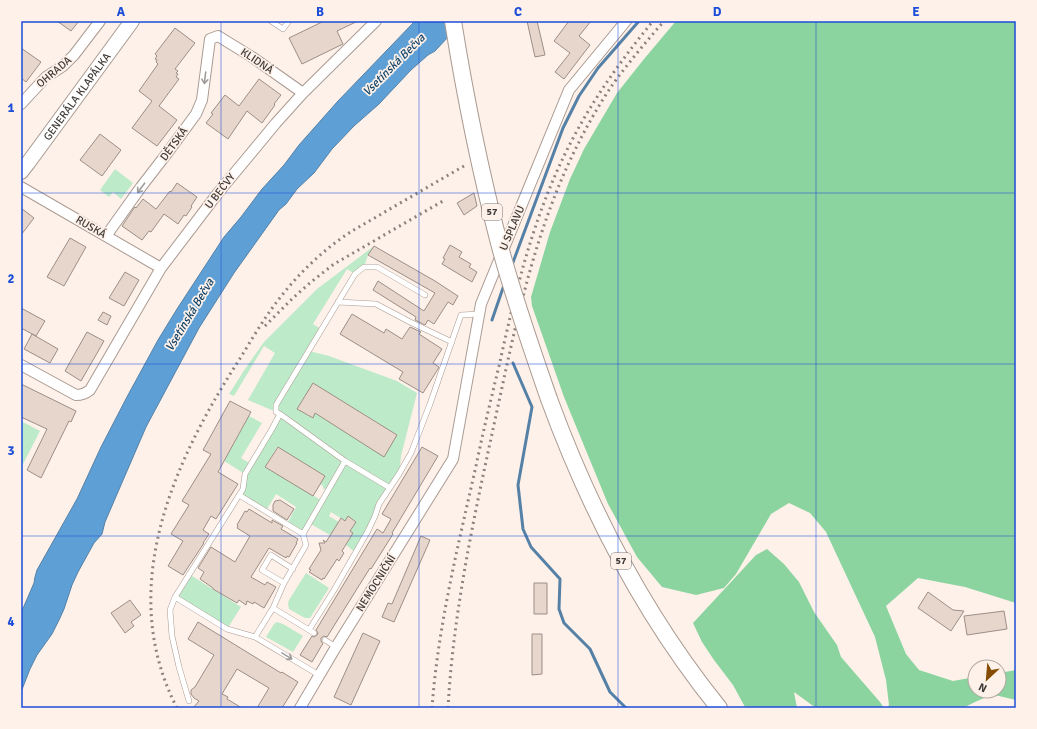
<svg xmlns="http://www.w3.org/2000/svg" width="1037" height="729" viewBox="0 0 1037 729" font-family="Signika,sans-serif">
<rect width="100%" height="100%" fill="#fef1ea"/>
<path fill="#bdeac8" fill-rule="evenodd" d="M115,169L133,183L121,199L113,192L109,197L100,190Z
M374,246L368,255L364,267L355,274L347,269L313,324L321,329L309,351L329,356L397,381L417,393L401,456L400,467L390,483L355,552L346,545L353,533L350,531L356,521L348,517L345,521L331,512L329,516L339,522L330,535L309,523L303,534L287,524L296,507L276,494L266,511L239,495L245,474L224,461L249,416L262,423L241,458L251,464L279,415L276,412L248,400L275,353L264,346L234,396L229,394L245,369L264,342L317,289ZM313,383L397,435L384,456L315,413L312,418L297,409ZM277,447L325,476L320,484L323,486V488L327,491L321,500L265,467Z
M21,421L40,431L21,468Z
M306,573L329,588L310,618H305L289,609L288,604L289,600Z
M189,574L241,607L227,629L175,597Z
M277,622L283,624L303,636L293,652L266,637L274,624Z"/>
<path fill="#8bd49f" d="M676,21H1016V603L965,587L918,578L886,606L906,654L919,670L953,681L975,677V691H999V673L1016,670V700L999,696L991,695L975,702L963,708H887L889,705L886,680L875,637L826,532L810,513L789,503L771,514L736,574L724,588L696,595L662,587L637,557L608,504L564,397L532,306L531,297L550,232L570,179L584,149L617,93L644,59Z
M767,549L784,564L799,582L814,612L837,645L841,657L880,702L884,708H816L794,692L797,708L745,707L733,685L714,660L702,642L693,623L756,555Z"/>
<path fill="#5ea0d6" stroke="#5581a6" d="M415,21H463L435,51L428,55L411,70L379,104L354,126L332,149L314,173L297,189L286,204L279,210L234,273L199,328L146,427L105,522L102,534L94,543L78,572L72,585L64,609L60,618L52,634L37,655L30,669L21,692V613L34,583L35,577L37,570L77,499L101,447L128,395L158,340L177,309L224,237L241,217L262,189L284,165L299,145L338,101Z"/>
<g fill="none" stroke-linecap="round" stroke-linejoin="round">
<path stroke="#5581a6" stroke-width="3" d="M512,265L563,128L579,96L598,68L639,21
M492,320L504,285
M513,363L532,407L518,485L523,529L531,547L560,579L559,609L564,623L590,649L610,692L626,708"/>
</g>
<path fill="#e6d6cc" stroke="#9d8e86" d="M57,21H79L71,31Z
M324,21H358L337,31L343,44L302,64L289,38Z
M527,21H537L545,55L535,57Z
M569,21H591L579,36L590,45L564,79L555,72L570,53L554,41Z
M175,28L195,43L175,69L178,71L176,73L178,74L176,77L179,79L159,106L177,120L157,146L132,128L152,101L139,91L158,64L156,62L157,60L155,59L157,56L155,54Z
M21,48L41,62L26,82L21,78Z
M259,79L281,95L274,104L275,105L262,123L247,111L228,139L206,123L213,114L211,113L225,95L239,106Z
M100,134L121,150L102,176L80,160Z
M177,183L197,197L191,206L192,207L186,216L184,215L178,224L164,214L151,232L149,231L142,240L122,226L134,208L135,207L136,208L143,199L156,209L170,191L171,192Z
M474,193L477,206L464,215L457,203Z
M21,208L34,218L21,235Z
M70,238L86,247L64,286L47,277Z
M450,245L462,252L459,257L471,264L469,267L477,272L472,282L442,264L445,259L443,258Z
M374,246L435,281L458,296L453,305L448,302L434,324L428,320L425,325L415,320L416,317L373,290L378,281L424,311L435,293L368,255Z
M125,272L139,280L124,306L109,298Z
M21,308L45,321L36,336L21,328Z
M103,312L111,316L107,325L98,320Z
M352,314L384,333L386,329L402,339L410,327L421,332L419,334L442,349L433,363L439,367L438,369L423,393L399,379L403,372L340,334Z
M87,332L104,341L81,381L65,371Z
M32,334L58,349L50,363L24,349Z
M313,383L397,435L384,457L315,413L313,418L297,409Z
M21,384L76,411L71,422L69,421L41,478L27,470L47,429L21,417Z
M230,401L251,412L218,472L238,484L216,519L211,516L203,530L209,534L203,543H204L183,575L168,566L183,541L171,534L189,505L182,501L211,454L203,450Z
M278,447L325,476L313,496L265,467Z
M422,447L438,456L392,533L393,534L371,569L370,568L327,637L324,636L321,638V641L323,644L322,645L312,662L300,655L312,636L314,637L317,635L318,633L316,630L377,529L383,533L391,519L382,514Z
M280,500L294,509L287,520L273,511V505L275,501Z
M249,509L272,523V520L283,526L281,529L298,539L296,543H297L289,557L287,556L286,558L269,548L251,577L265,585L267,582L276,587L264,608L254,602L253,604L247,601L246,605L239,600L237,603L213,589V588L200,579L204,572L198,568L211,547L235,562L250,536L237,528L238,526L237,525L245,511L247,512Z
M348,516L356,522L350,531L353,533L342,551L344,553L339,561L337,559L324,579L323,578L322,580L309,572L311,570L309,569L321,550L319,543H325L323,540L326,542L341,518L345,521Z
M421,536L430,540L394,622L382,617L388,603L392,604Z
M534,583H547V614H534Z
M928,592L953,610L964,611L951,631L918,608Z
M130,600L141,615L131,622L134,626L125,633L111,613Z
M1004,611L1007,629L967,635L964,616Z
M198,622L281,673L282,672L298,682L282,708H257L269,688L237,669L222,694L228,697L227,699L242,708H193L199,701L194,698L191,694V690L195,687L214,655L188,639Z
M363,633L380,641L351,705L334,697Z
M532,634H542V674L532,675Z"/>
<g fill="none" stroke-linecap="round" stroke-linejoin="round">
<defs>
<path id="lane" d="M271,21L283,29L289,21
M338,302L376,304L410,322L452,342
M390,488L345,461L280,414L276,412V405L355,274L364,267H377L425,295
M239,495L303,534
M284,583L262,570L271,555L293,569
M175,597L227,629L255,637L319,675
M273,608L314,633
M309,630L334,590L368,531L375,516L379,504L399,474L411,453L430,404L461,315L479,314
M255,637L273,608L284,583L306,545L303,534L345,461
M325,640L336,647
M189,701L179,667L172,636L170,610L175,597L243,489L245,474L272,429L280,414"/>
<path id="street" d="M21,104L46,77L63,66L74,55L100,21
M21,187L161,268
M106,236L141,187L168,152L196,114L202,100L210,39L218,36L252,57L303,93
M21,365L76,395C82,395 85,394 90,390L161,268L218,193L276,123L303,93L376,21
M300,708L336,647L453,459L481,304L569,90L626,21"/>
<g id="secondary">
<path id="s1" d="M21,172L28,163L132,21"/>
</g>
<path id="primary" d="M549,399C590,511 644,615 719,708"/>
</defs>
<use href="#lane" stroke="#a99a91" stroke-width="6"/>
<use href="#street" stroke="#a99a91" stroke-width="12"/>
<use href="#secondary" stroke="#a99a91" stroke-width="16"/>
<use href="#primary" stroke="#a99a91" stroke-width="18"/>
<use href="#lane" stroke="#fff" stroke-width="5"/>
<use href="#street" stroke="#fff" stroke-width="10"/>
<use href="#secondary" stroke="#fff" stroke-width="14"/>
<use href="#primary" stroke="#fff" stroke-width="16"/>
<path stroke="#8c837e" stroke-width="3" stroke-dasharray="2 4" stroke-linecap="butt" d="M265,326L294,297L311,282L334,264L443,201
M177,708C115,588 174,460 241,357C253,337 265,317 279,299C299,273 324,249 352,231L464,166
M432,708C438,626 458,546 476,466C483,432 491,399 499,366C516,289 534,213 571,142C593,99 622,59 653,21
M448,708C453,618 471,531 490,443C512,343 531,236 578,144C588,124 600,103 613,84C629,62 646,42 664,21"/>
<defs>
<path id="primary-bridge" d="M453,21C465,96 480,170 499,243C513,296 531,347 549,399"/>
</defs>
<use href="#primary-bridge" stroke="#a99a91" stroke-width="18" stroke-linecap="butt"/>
<use href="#primary-bridge" stroke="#fff" stroke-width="16"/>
</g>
<defs><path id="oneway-shaft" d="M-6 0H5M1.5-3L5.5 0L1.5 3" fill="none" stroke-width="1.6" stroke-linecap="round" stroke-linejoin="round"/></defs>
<g stroke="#a09c9a">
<use href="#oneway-shaft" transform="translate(205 78) rotate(97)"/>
<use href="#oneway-shaft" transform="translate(141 188) rotate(127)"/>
<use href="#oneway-shaft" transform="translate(287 656) rotate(31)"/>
</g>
<path fill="none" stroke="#1d4ed8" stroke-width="1" stroke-opacity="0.55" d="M221,21V708M419,21V708M618,21V708M816,21V708M21,193H1016M21,364H1016M21,536H1016"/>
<g text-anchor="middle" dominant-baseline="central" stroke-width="3.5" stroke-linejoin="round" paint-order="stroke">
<g fill="#fef1ea" stroke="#79716c" stroke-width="1">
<rect x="482" y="204" width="20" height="16" rx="3"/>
<rect x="611" y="553" width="20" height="16" rx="3"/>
</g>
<g font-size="10" font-weight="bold" fill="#403a36">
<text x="492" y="212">57</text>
<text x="621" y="561">57</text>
</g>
<g font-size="11" fill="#403a36" stroke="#fef1ea">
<text transform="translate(257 61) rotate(34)">KLIDNÁ</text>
<text transform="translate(54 72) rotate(-40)">OHRADA</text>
<text stroke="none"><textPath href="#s1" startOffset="94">GENERÁLA KLAPÁLKA</textPath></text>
<text transform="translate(174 144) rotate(-54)">DĚTSKÁ</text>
<text transform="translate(220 191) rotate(-52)">U BEČVY</text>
<text transform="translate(91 227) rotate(30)">RUSKÁ</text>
<text transform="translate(512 228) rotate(-67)">U SPLAVU</text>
<text transform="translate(376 583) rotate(-58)">NEMOCNIČNÍ</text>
</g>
<g font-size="12" font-style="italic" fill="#13456a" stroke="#fef1ea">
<text transform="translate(394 65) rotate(-45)">Vsetínská Bečva</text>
<text transform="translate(190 315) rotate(-59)">Vsetínská Bečva</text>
</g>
</g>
<rect width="1037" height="729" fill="none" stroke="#fef1ea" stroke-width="44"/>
<g transform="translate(987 679) rotate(206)"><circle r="19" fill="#fef1ea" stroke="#b2a8a2"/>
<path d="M0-3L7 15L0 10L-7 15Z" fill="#854c00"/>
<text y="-6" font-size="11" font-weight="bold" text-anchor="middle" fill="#403a36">N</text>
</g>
<rect x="22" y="22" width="993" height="685" fill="none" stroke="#1d4ed8" stroke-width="1.5"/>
<g font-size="13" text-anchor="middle" font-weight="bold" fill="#1d4ed8">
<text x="121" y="16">A</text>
<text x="320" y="16">B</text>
<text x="518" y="16">C</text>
<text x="717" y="16">D</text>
<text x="916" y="16">E</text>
<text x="11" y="112">1</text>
<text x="11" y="283">2</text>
<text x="11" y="455">3</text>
<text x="11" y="626">4</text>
</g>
</svg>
